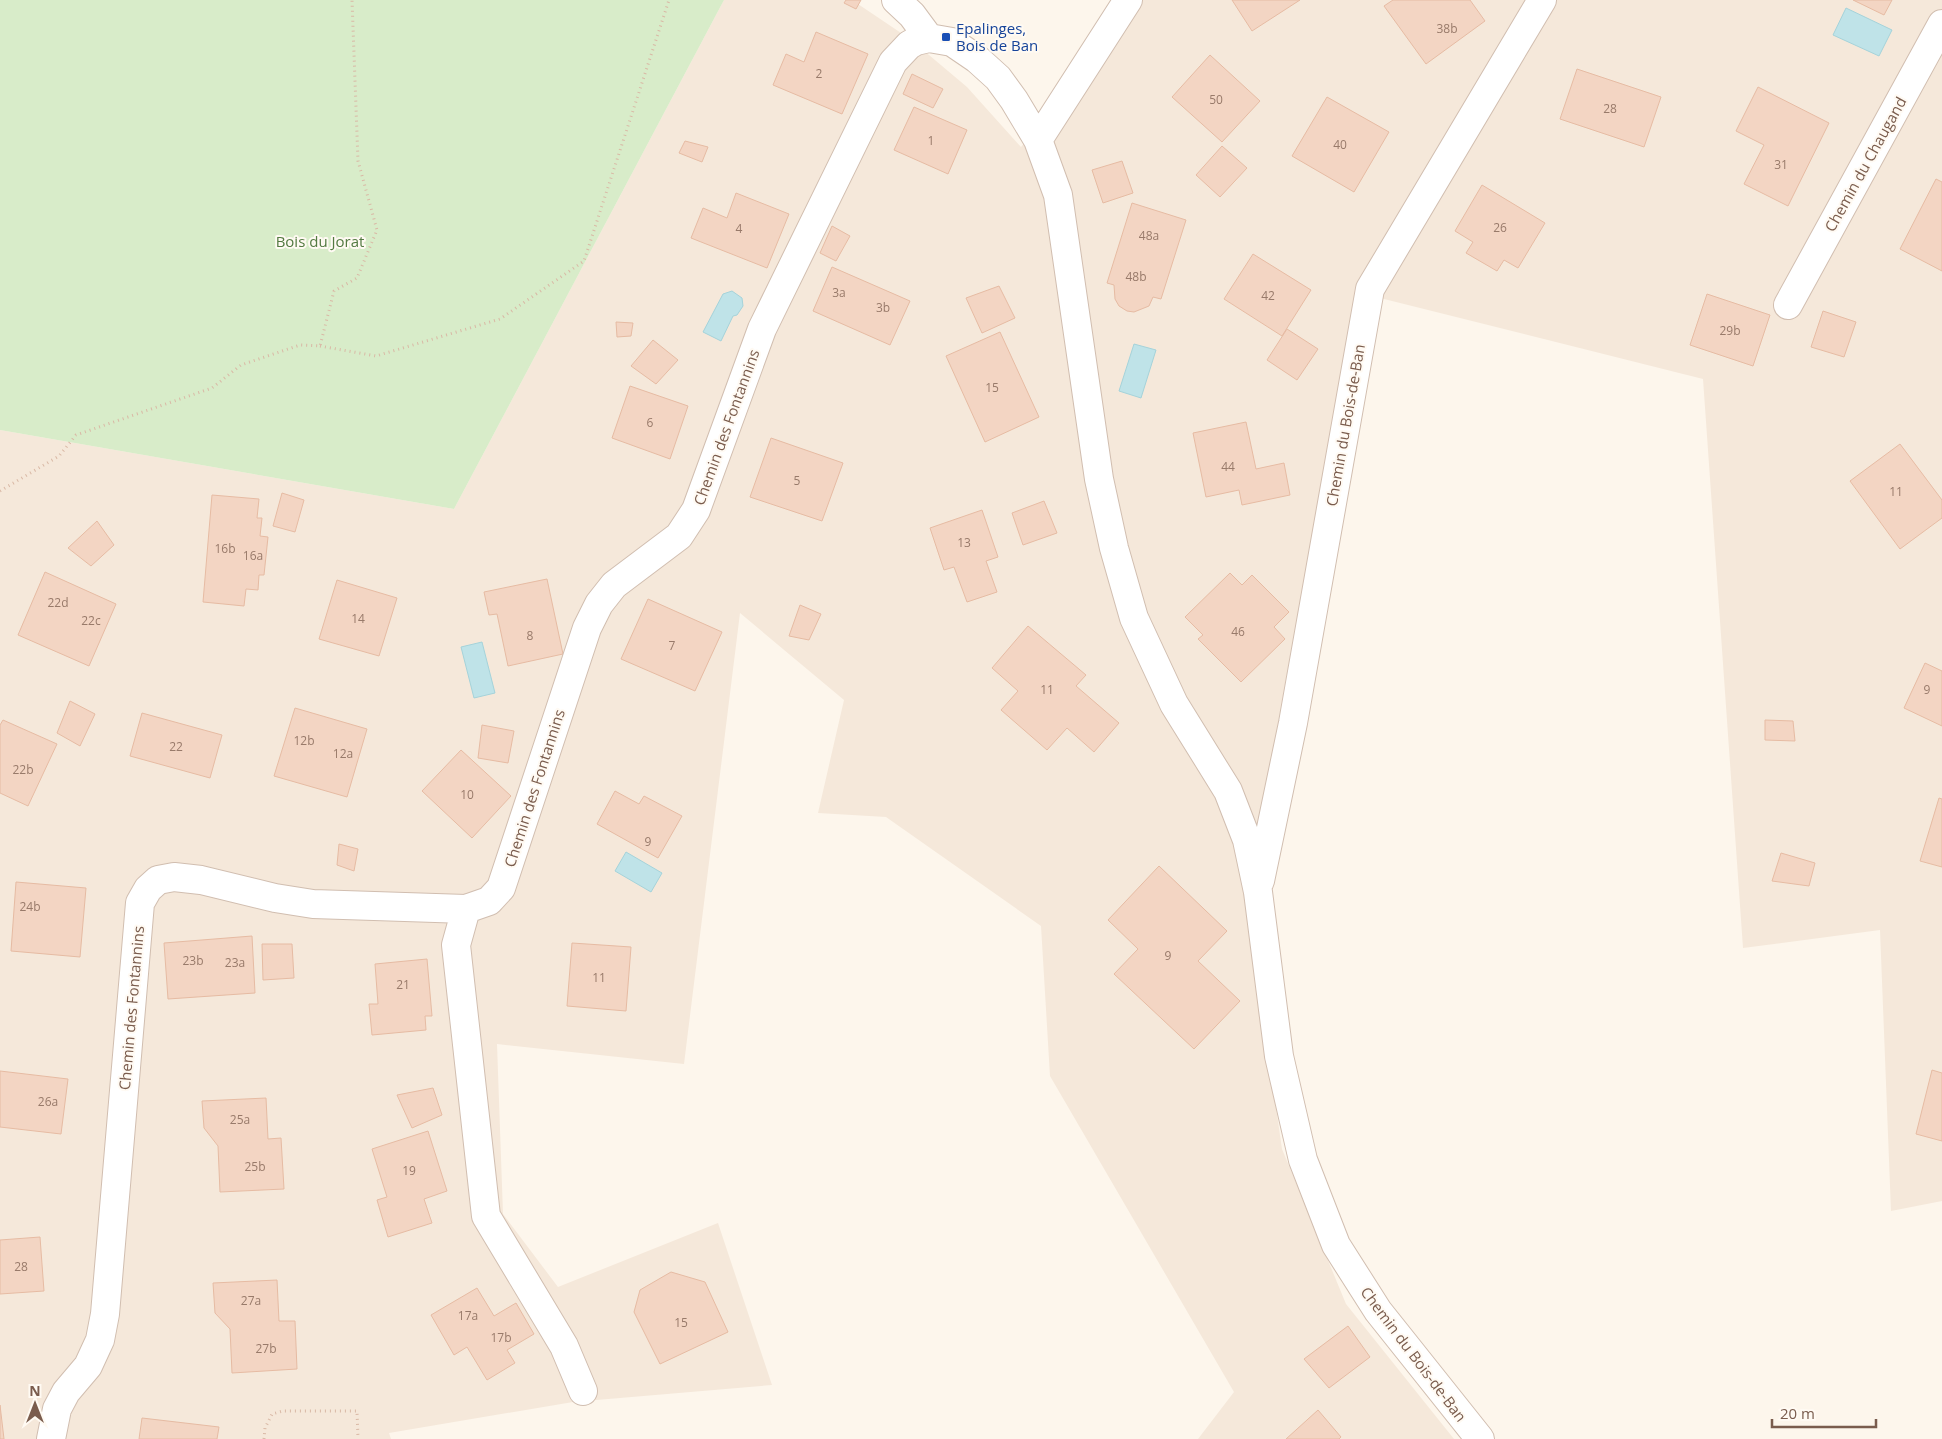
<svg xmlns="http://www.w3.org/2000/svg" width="1942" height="1439" viewBox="0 0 1942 1439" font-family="'Open Sans',sans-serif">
<rect width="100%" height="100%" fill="#fdf6ec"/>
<path fill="#f5e8da" d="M724,0H852L910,39L967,87L1021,147L1050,113L1125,0H1942V1201L1891,1211L1880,930L1743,948L1703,379L1356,292L1246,900L1282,1149L1346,1304L1454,1439H1198L1234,1392L1050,1076L1041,926L886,817L818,813L844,700L740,613L684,1064L497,1044L503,1214L558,1287L718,1223L772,1385L573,1402L389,1433L391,1439H0V430L454,509Z"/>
<path fill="#d8ecc9" d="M0,0H724L454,509L0,430Z"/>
<path fill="#bfe3e8" stroke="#a5d3da" d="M1846,8L1892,30L1879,56L1833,35Z
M732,291L742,298L743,306L737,315L733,316L721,341L703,332L723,294Z
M1134,344L1156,350L1141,398L1119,391Z
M482,642L495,693L474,698L461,647Z
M626,852L662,873L651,892L615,871Z"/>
<path fill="#f3d5c3" stroke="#e6bba3" d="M846,0H861L856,9L844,3Z
M1232,0H1300L1252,31Z
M1393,0H1470L1485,21L1426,64L1384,6Z
M1853,0H1892L1884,15Z
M816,32L868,54L842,114L773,85L786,54L804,62Z
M1210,55L1260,101L1222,142L1172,97Z
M1577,69L1661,97L1644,147L1560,119Z
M912,74L943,89L933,108L903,94Z
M1758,87L1829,123L1788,206L1744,184L1764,145L1736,131Z
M1327,97L1389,132L1354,192L1292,156Z
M914,107L967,130L948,174L894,150Z
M685,141L708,147L702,162L679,153Z
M1222,146L1247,168L1220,197L1196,175Z
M1122,161L1133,193L1103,203L1092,170Z
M1936,179L1942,182V271L1900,249Z
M1482,185L1545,223L1518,268L1504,260L1497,271L1466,253L1473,242L1455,231Z
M736,193L789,214L767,268L691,238L703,208L727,218Z
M1132,203L1186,220L1161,299L1153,297L1149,306L1134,312L1127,311L1119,306L1115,299L1114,285L1107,283Z
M832,226L850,236L836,261L820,253Z
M1253,254L1311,290L1282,336L1224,299Z
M832,267L910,301L890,345L813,311Z
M999,286L1015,318L982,333L966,298Z
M1707,294L1770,315L1753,366L1690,345Z
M1823,311L1856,322L1844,357L1811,347Z
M616,322L633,323L631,336L617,337Z
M1287,329L1318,349L1297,380L1267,360Z
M1000,332L1039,417L985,442L946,356Z
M653,340L678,360L656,384L631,366Z
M630,386L688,406L670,459L612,438Z
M1246,422L1256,469L1284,463L1290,495L1242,505L1239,490L1206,497L1193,433Z
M771,438L843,463L822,521L750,497Z
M1900,444L1942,500V518L1900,549L1850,481Z
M282,493L304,500L295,532L273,526Z
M212,495L259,499L257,518H262L260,536L268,537L264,575H259L258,590L246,589L244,606L203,602Z
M1044,501L1057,533L1023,545L1012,513Z
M982,510L998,557L986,561L997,592L967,602L954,567L944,570L930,528Z
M97,521L114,545L91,566L68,548Z
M45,572L116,604L89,666L18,635Z
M1230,573L1242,585L1252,575L1289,612L1274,627L1285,639L1241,682L1198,639L1203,635L1185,617Z
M547,579L563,654L508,666L497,614L489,615L484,592Z
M337,580L397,598L379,656L319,639Z
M648,599L722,632L695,691L621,659Z
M800,605L821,614L809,640L789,636Z
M1028,626L1086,675L1076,686L1119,723L1094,752L1067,728L1047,750L1001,710L1018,691L992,668Z
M1925,663L1942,671V726L1904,708Z
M70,701L95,714L80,746L57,733Z
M295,708L367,729L347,797L274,776Z
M142,713L222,735L210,778L130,756Z
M3,720L57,744L28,806L0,793V725Z
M1765,720L1793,721L1795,741L1765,740Z
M482,725L514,731L508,763L478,758Z
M461,750L511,796L472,838L422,791Z
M615,791L639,804L644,796L682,816L658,858L597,824Z
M1939,798L1942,799V867L1920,861Z
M339,844L358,849L354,871L337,865Z
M1781,853L1815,863L1809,886L1772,881Z
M1159,866L1227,931L1198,961L1240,1001L1194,1049L1114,974L1138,949L1108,920Z
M16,882L86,888L80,957L11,951Z
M252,936L255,993L168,999L164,943Z
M572,943L631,947L626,1011L567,1006Z
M262,944H292L294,978L263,980Z
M427,959L432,1016H425L426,1030L372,1035L369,1004H378L375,964Z
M1932,1070L1942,1073V1141L1916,1134Z
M0,1071L68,1079L61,1134L0,1127Z
M433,1088L442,1115L412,1128L397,1095Z
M266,1098L268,1139L281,1138L284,1189L220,1192L218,1146L204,1128L202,1101Z
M428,1131L447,1191L424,1199L432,1223L388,1237L377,1200L387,1197L372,1149Z
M40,1237L44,1291L0,1294V1240Z
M671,1272L705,1282L728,1332L660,1364L634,1312L640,1290Z
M277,1280L279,1321H295L297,1369L232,1373L230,1329L215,1313L213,1283Z
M477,1288L494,1316L516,1303L534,1334L507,1350L515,1363L487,1380L467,1347L454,1355L431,1315Z
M1348,1326L1370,1357L1329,1388L1304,1359Z
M0,1405L4,1439H0Z
M1318,1410L1341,1437L1339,1439H1286Z
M142,1418L219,1427L217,1439H139Z"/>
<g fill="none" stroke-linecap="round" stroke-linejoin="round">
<defs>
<path id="minor" d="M896,0L912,15L929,38
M1038,140L1128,0
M1788,305L1942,24
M1260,881L1293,723L1370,289L1542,0
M466,909L456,945L486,1216L564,1346L583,1391
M51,1439L57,1409L66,1392L88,1366L100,1340L105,1314L140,903L148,889L158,880L174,877L201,880L275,898L313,904L466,909L489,901L501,888L587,628L599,604L614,585L679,536L696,510L762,329L893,62L909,45L916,41L929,38L952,42L977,59L998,78L1014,100L1038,140L1058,195L1099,479L1114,548L1134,618L1174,704L1228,791L1247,840L1258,892L1279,1056L1303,1160L1336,1245L1378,1311L1480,1439"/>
</defs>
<use href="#minor" stroke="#d1beb0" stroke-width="30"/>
<path stroke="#d9b8a5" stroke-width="3" stroke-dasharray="1 4" stroke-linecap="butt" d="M320,346L376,356L500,319L584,261L669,0
M0,491L59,456L76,435L212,388L241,365L300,345L320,346L334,291L357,278L377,230L358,161L352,0
M264,1439L265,1428L272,1414L283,1411H357L358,1438"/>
<use href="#minor" stroke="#fff" stroke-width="28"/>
</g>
<rect fill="#1a4fb4" stroke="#fffaf3" stroke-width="2" x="941" y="32" width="10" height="10" rx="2.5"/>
<g text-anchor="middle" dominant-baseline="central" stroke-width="4" stroke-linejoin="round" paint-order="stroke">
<g font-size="12" fill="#987a6a">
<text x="1447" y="28">38b</text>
<text x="819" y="73">2</text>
<text x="1216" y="99">50</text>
<text x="1610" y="108">28</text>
<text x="931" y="140">1</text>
<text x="1340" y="144">40</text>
<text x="1781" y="164">31</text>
<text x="1500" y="227">26</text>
<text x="739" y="228">4</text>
<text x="1149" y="235">48a</text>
<text x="1136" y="276">48b</text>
<text x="839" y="292">3a</text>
<text x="1268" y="295">42</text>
<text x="883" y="307">3b</text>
<text x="1730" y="330">29b</text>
<text x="992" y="387">15</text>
<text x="650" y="422">6</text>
<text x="1228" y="466">44</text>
<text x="797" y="480">5</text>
<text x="1896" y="491">11</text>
<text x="964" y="542">13</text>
<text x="225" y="548">16b</text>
<text x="253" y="555">16a</text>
<text x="58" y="602">22d</text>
<text x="358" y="618">14</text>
<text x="91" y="620">22c</text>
<text x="1238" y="631">46</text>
<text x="530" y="635">8</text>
<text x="672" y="645">7</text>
<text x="1047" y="689">11</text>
<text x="1927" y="689">9</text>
<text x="304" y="740">12b</text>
<text x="176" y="746">22</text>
<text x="343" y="753">12a</text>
<text x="23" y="769">22b</text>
<text x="467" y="794">10</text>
<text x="648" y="841">9</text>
<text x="30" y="906">24b</text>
<text x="1168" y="955">9</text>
<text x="193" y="960">23b</text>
<text x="235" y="962">23a</text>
<text x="599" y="977">11</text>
<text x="403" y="984">21</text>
<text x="48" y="1101">26a</text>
<text x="240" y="1119">25a</text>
<text x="255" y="1166">25b</text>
<text x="409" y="1170">19</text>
<text x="21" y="1266">28</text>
<text x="251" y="1300">27a</text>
<text x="468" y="1315">17a</text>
<text x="681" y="1322">15</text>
<text x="501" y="1337">17b</text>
<text x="266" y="1348">27b</text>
</g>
<g font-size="15" fill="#164399" stroke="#fffaf3" text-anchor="start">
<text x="956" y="28">Epalinges,<tspan x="956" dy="17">Bois de Ban</tspan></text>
</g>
<g font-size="15" fill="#7a5c4d" stroke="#fffaf3">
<text transform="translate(1865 164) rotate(-61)">Chemin du Chaugand</text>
<text transform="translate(1345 425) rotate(-80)">Chemin du Bois-de-Ban</text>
<text transform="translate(726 427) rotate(-70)">Chemin des Fontannins</text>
<text transform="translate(534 788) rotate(-72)">Chemin des Fontannins</text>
<text transform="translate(131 1008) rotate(-85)">Chemin des Fontannins</text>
<text transform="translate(1414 1354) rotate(53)">Chemin du Bois-de-Ban</text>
</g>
<g font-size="15" fill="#537a41" stroke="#fffaf3">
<text x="320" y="241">Bois du Jorat</text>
</g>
</g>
<g transform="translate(35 1404)" stroke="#fffaf3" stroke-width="4" paint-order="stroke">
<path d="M0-4L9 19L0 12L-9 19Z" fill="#7a5c4d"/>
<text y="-8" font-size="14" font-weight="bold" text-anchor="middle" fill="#7a5c4d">N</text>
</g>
<path d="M1772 1419v8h104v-8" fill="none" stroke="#7a5c4d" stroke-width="2.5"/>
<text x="1780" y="1419" font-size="15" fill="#7a5c4d" stroke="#fffaf3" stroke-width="4" paint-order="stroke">20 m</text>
</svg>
